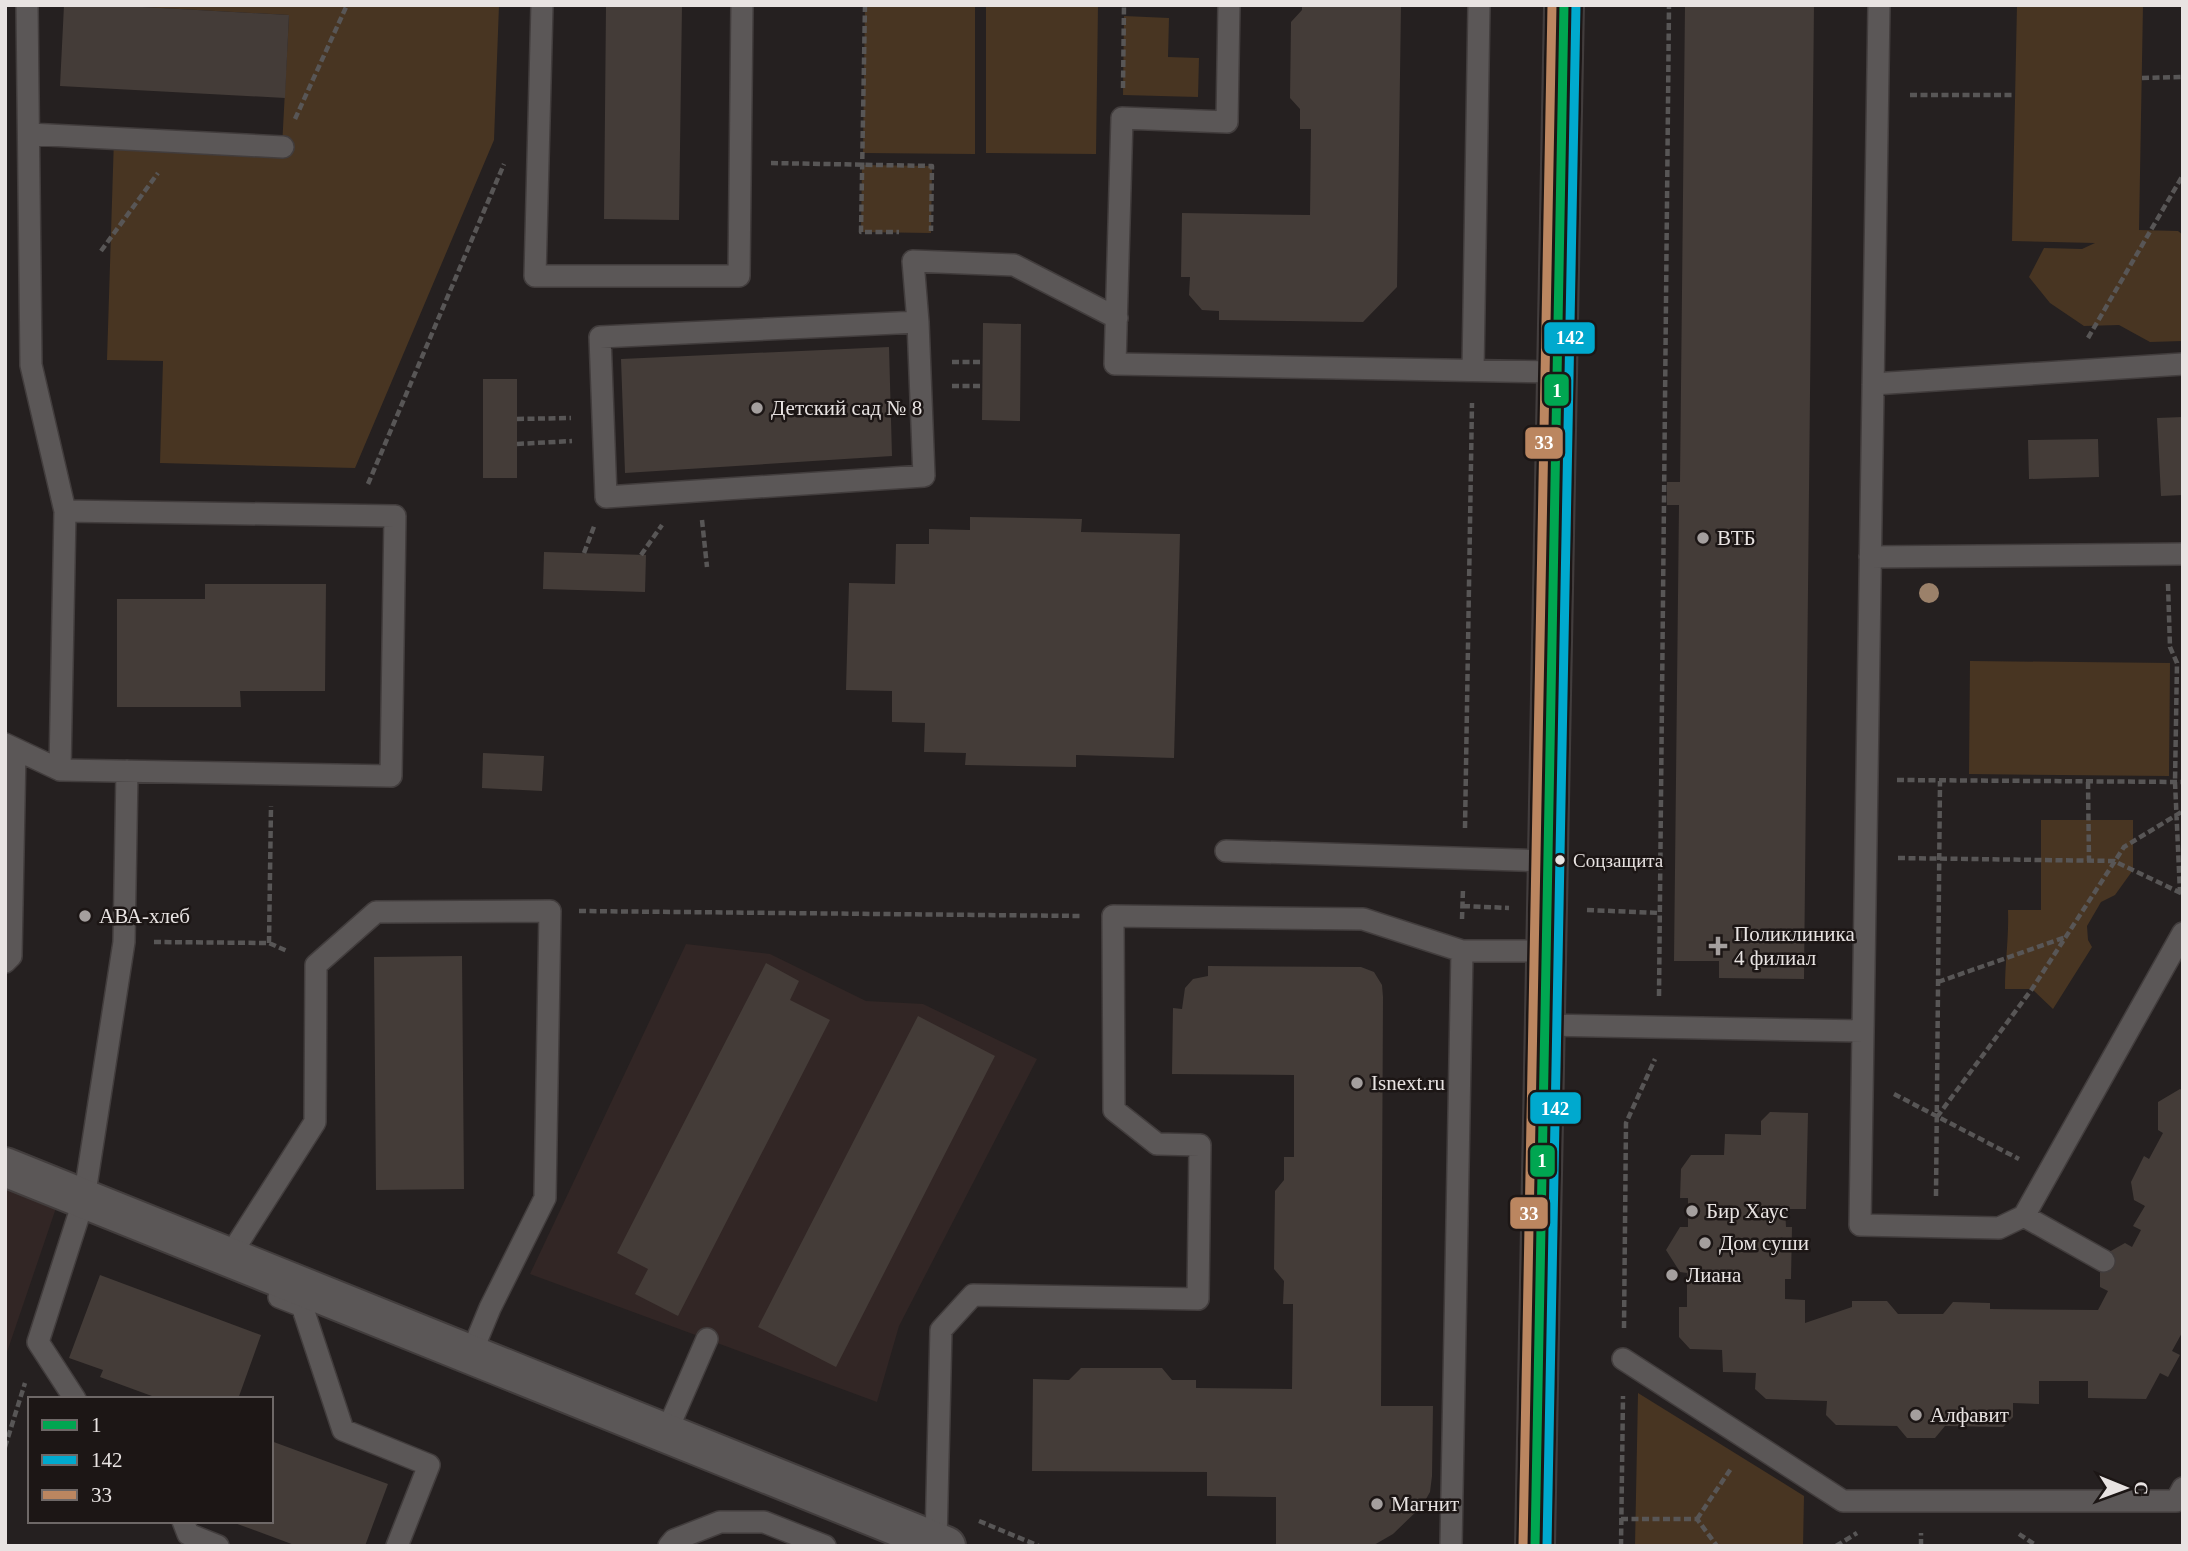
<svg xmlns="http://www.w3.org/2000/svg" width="2188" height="1551" viewBox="0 0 2188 1551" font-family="'Times New Roman',serif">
<rect width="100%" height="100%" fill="#252020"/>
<path fill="#322625" d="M686,944L770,954L866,1001L923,1004L1037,1059L899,1326L877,1402L530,1274Z
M5,1188L56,1208L5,1358Z"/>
<path fill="#483522" d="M107,5H499L494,140L355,468L160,463L163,361L107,360L114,138L282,147L289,15Z
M865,5H975V154L863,153Z
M986,5H1098L1096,154L986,153Z
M2017,5H2143L2139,230L2178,231L2183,235V341L2150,342L2119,325L2084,326L2050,303L2029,277L2044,248L2082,249L2095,243L2012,241Z
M1124,16L1169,18L1168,57L1199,58L1198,97L1123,95Z
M862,165L932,166L931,233L861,232Z
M1970,661L2170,663L2169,776L1969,774Z
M2041,820H2133V870L2115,895L2101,902L2087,926L2088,940L2092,947L2053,1009L2032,989H2005C2005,962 2009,937 2008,910H2041Z
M1638,1393L1804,1496L1803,1546H1635Z"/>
<path fill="#443c38" d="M64,5H107L289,15L285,98L60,86Z
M606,5H682L679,220L604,219Z
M1302,5H1401L1397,287L1363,322L1219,320V311L1202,310L1189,295L1190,277H1181L1182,213L1310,215L1311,129H1300V109L1290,98L1291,22L1302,10Z
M1685,5H1814L1804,979L1719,978V961H1674L1679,505H1667V482H1680Z
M983,323L1021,324L1020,421L982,420Z
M889,347L892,456L625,473L621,359Z
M483,379H517V478H483Z
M2183,417V495L2161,496L2157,418Z
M2098,439L2099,477L2029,479L2028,440Z
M970,517L1082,519L1081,532L1180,534L1174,758L1076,755V767L965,765L966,753L924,752L925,723L892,722V691L846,690L849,583L895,584L896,544H929V529L970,530Z
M544,552L646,555L645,592L543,589Z
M205,584H326L325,691H240L241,707H117V599H205Z
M483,753L544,756L542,791L482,788Z
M462,956L464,1189L376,1190L374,957Z
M766,963L799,981L790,1000L830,1020L678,1316L635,1294L648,1269L617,1253Z
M1208,966L1361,967L1374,972L1382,985L1383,997L1381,1406H1433L1432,1476L1430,1492L1422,1506L1393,1534L1374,1545L1276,1546V1497L1207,1496V1472L1032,1471L1033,1379L1069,1380L1081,1368H1162L1172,1380H1196V1388L1292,1389L1293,1304H1283L1284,1281L1274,1269L1275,1191L1284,1180V1157H1294V1075L1172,1074L1173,1008L1182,1009L1185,988L1193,979L1208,976Z
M918,1016L995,1056L836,1367L758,1327Z
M2180,1089L2183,1091V1331L2172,1351L2180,1355L2168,1377L2160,1373L2146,1399L2088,1398V1381H2039V1404L2013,1403V1417L2003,1427L1945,1426L1935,1438H1907L1897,1426L1836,1425L1826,1415L1827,1401L1766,1399L1755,1389L1756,1373L1723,1372L1722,1350L1690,1349L1679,1337V1307H1687V1273L1680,1272L1666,1250L1680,1227H1688V1198H1680L1681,1169L1691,1155H1724L1725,1134L1761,1135V1121L1770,1112L1808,1113L1806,1209H1785L1786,1227H1792L1791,1279H1785V1299L1805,1300V1323L1852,1307V1301H1887L1898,1314H1943L1953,1302L1990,1303V1309L2098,1310L2108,1291L2100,1287V1269L2109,1252L2125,1243L2132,1247L2141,1230L2133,1226L2145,1206L2134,1200L2131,1182L2144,1156L2149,1159L2163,1133L2158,1130V1102Z
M100,1275L261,1335L238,1399H160L100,1377L103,1370L69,1358Z
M271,1441L388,1484L365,1546H297L232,1522L271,1521Z"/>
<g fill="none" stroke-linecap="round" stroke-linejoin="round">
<defs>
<path id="lane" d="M27,5L31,365L65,511
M542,5L535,276H739L742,5
M1229,5L1227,122L1122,118L1115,364L1557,372
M1879,5L1860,1225L1999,1228L2024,1216L2183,933
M29,134L283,147
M918,322L600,337L606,497L924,476L918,322L913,261L1014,265L1117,318
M1473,370L1479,5
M1873,384L2183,364
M1870,557L2183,554
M5,744L60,770L391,776L395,516L65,511L60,770
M1226,851L1548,861
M5,962L11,956L15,749
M1545,1025L1863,1031
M2024,1216L2104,1261
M229,1257L315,1122L316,965L376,912L550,911L545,1198L490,1308L471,1354
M279,1297L302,1306L343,1430L429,1465L397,1546
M1623,1359L1843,1501H2176L2183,1488
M75,1399L38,1342L84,1199L124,942L127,771
M666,1433L707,1339
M183,1521L188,1534L218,1546
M936,1542L941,1330L973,1295L1198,1299L1200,1145L1157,1144L1114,1110L1113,916L1363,919L1462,951H1546
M669,1546L674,1540L720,1522H764L825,1546
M1451,1546L1462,951"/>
<path id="street" d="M5,1167L946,1546"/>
<path id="secondary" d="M1535,1546L1564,5"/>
</defs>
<use href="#lane" stroke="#423d3d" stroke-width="24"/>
<use href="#street" stroke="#423d3d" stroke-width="42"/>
<use href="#secondary" stroke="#423d3d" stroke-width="42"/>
<path stroke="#585656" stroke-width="4.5" stroke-dasharray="7 3.5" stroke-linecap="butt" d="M865,5L861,232H899
M2142,78L2183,77
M1123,88L1124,5
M1910,95H2015
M295,119L347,5
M771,163L932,166L931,231
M101,251L158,173
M2088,338L2183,175
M952,362H983
M952,386H982
M517,419L571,418
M517,444L572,441
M368,484L504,164
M702,520L707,567
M584,553L595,524
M641,555L662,525
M2168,584L2170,647L2177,663L2175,782L2180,893
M1897,780L2183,782
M2088,782L2089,861
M1465,828L1472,403
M1898,858L2114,861L2183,894
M1463,906L1509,908
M1587,910L1660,913
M579,911L1082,916
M1462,919L1463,889
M154,942L269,943L287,951
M269,943L271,806
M1938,982L2066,937
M1659,996L1669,5
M1894,1094L2019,1159
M1937,1117L2032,989L2124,847L2183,811
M1936,1196L1940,781
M1624,1328L1626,1123L1655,1059
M5,1447L25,1383
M1621,1519H1697L1717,1546
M1697,1519L1732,1467
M979,1521L1039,1546
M2019,1534L2037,1546
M1621,1546L1623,1396
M1836,1546L1857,1533
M1921,1546V1533"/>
<use href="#lane" stroke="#5b5757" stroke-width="21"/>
<use href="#street" stroke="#5b5757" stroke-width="38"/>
<use href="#secondary" stroke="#665f60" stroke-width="38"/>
<defs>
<path id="bus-1" d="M1535,1546L1564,5"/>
<path id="bus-2" d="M1547,1546L1576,5"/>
<path id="bus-3" d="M1523,1546L1552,5"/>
</defs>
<use href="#bus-1" stroke="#1c1615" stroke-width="14"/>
<use href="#bus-2" stroke="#1c1615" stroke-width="14"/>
<use href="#bus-3" stroke="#1c1615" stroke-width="14"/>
<use href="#bus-1" stroke="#00a651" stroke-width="9"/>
<use href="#bus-2" stroke="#00a9ce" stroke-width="9"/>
<use href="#bus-3" stroke="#bb8660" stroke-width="9"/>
</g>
<circle fill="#9b816a" cx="1929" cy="593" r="10"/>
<g fill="#a49f9e" stroke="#1c1615" stroke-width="2.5">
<circle cx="757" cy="408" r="7"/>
<circle cx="1703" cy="538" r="7"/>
<circle cx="85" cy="916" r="7"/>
<path d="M1714.5 935.5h7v7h7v7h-7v7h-7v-7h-7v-7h7z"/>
<circle cx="1357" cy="1083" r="7"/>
<circle cx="1692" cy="1211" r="7"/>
<circle cx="1705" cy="1243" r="7"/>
<circle cx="1672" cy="1275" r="7"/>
<circle cx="1916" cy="1415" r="7"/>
<circle cx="1377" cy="1504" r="7"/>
</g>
<circle fill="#e8e3e2" stroke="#1c1615" stroke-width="2.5" cx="1560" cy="860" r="6"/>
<g text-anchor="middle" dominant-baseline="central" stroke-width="5" stroke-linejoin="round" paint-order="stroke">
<g font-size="19" fill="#e8e3e2" stroke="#1c1615" text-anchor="start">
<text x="1573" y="860">Соцзащита</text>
</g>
<g font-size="21" fill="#e8e3e2" stroke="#1c1615" text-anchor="start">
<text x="771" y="408">Детский сад № 8</text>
<text x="1717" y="538">ВТБ</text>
<text x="99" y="916">АВА-хлеб</text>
<text x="1734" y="934">Поликлиника<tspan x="1734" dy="24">4 филиал</tspan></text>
<text x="1371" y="1083">Isnext.ru</text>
<text x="1706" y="1211">Бир Хаус</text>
<text x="1719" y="1243">Дом суши</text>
<text x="1686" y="1275">Лиана</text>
<text x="1930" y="1415">Алфавит</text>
<text x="1391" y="1504">Магнит</text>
</g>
</g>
<g stroke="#1c1615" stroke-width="2.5">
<rect x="1543" y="321" width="53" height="34" rx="7" fill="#00a9ce"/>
<rect x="1543" y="373" width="27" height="34" rx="7" fill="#00a651"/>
<rect x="1524" y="426" width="40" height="34" rx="7" fill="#bb8660"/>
<rect x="1529" y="1091" width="53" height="34" rx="7" fill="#00a9ce"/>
<rect x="1529" y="1144" width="27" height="34" rx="7" fill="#00a651"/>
<rect x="1509" y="1196" width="40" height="34" rx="7" fill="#bb8660"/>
</g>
<g font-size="19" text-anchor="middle" font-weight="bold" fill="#fff">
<text x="1570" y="344">142</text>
<text x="1557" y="397">1</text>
<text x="1544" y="449">33</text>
<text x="1555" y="1115">142</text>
<text x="1542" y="1167">1</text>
<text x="1529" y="1220">33</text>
</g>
<rect width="2188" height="1551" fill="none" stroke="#e8e3e2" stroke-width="14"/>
<rect x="28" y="1397" width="245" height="126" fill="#1c1615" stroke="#6e6867" stroke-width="2"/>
<rect x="42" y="1420" width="35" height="10" fill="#00a651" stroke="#6e6867" stroke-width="2"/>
<text x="91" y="1432" font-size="21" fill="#e8e3e2">1</text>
<rect x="42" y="1455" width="35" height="10" fill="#00a9ce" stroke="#6e6867" stroke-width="2"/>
<text x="91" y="1467" font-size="21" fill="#e8e3e2">142</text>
<rect x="42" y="1490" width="35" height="10" fill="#bb8660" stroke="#6e6867" stroke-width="2"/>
<text x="91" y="1502" font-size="21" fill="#e8e3e2">33</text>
<g transform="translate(2125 1488) rotate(91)" stroke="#1c1615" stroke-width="5" paint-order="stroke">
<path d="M0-5L12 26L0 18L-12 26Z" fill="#e8e3e2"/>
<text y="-10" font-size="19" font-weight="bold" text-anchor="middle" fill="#e8e3e2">С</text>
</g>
</svg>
